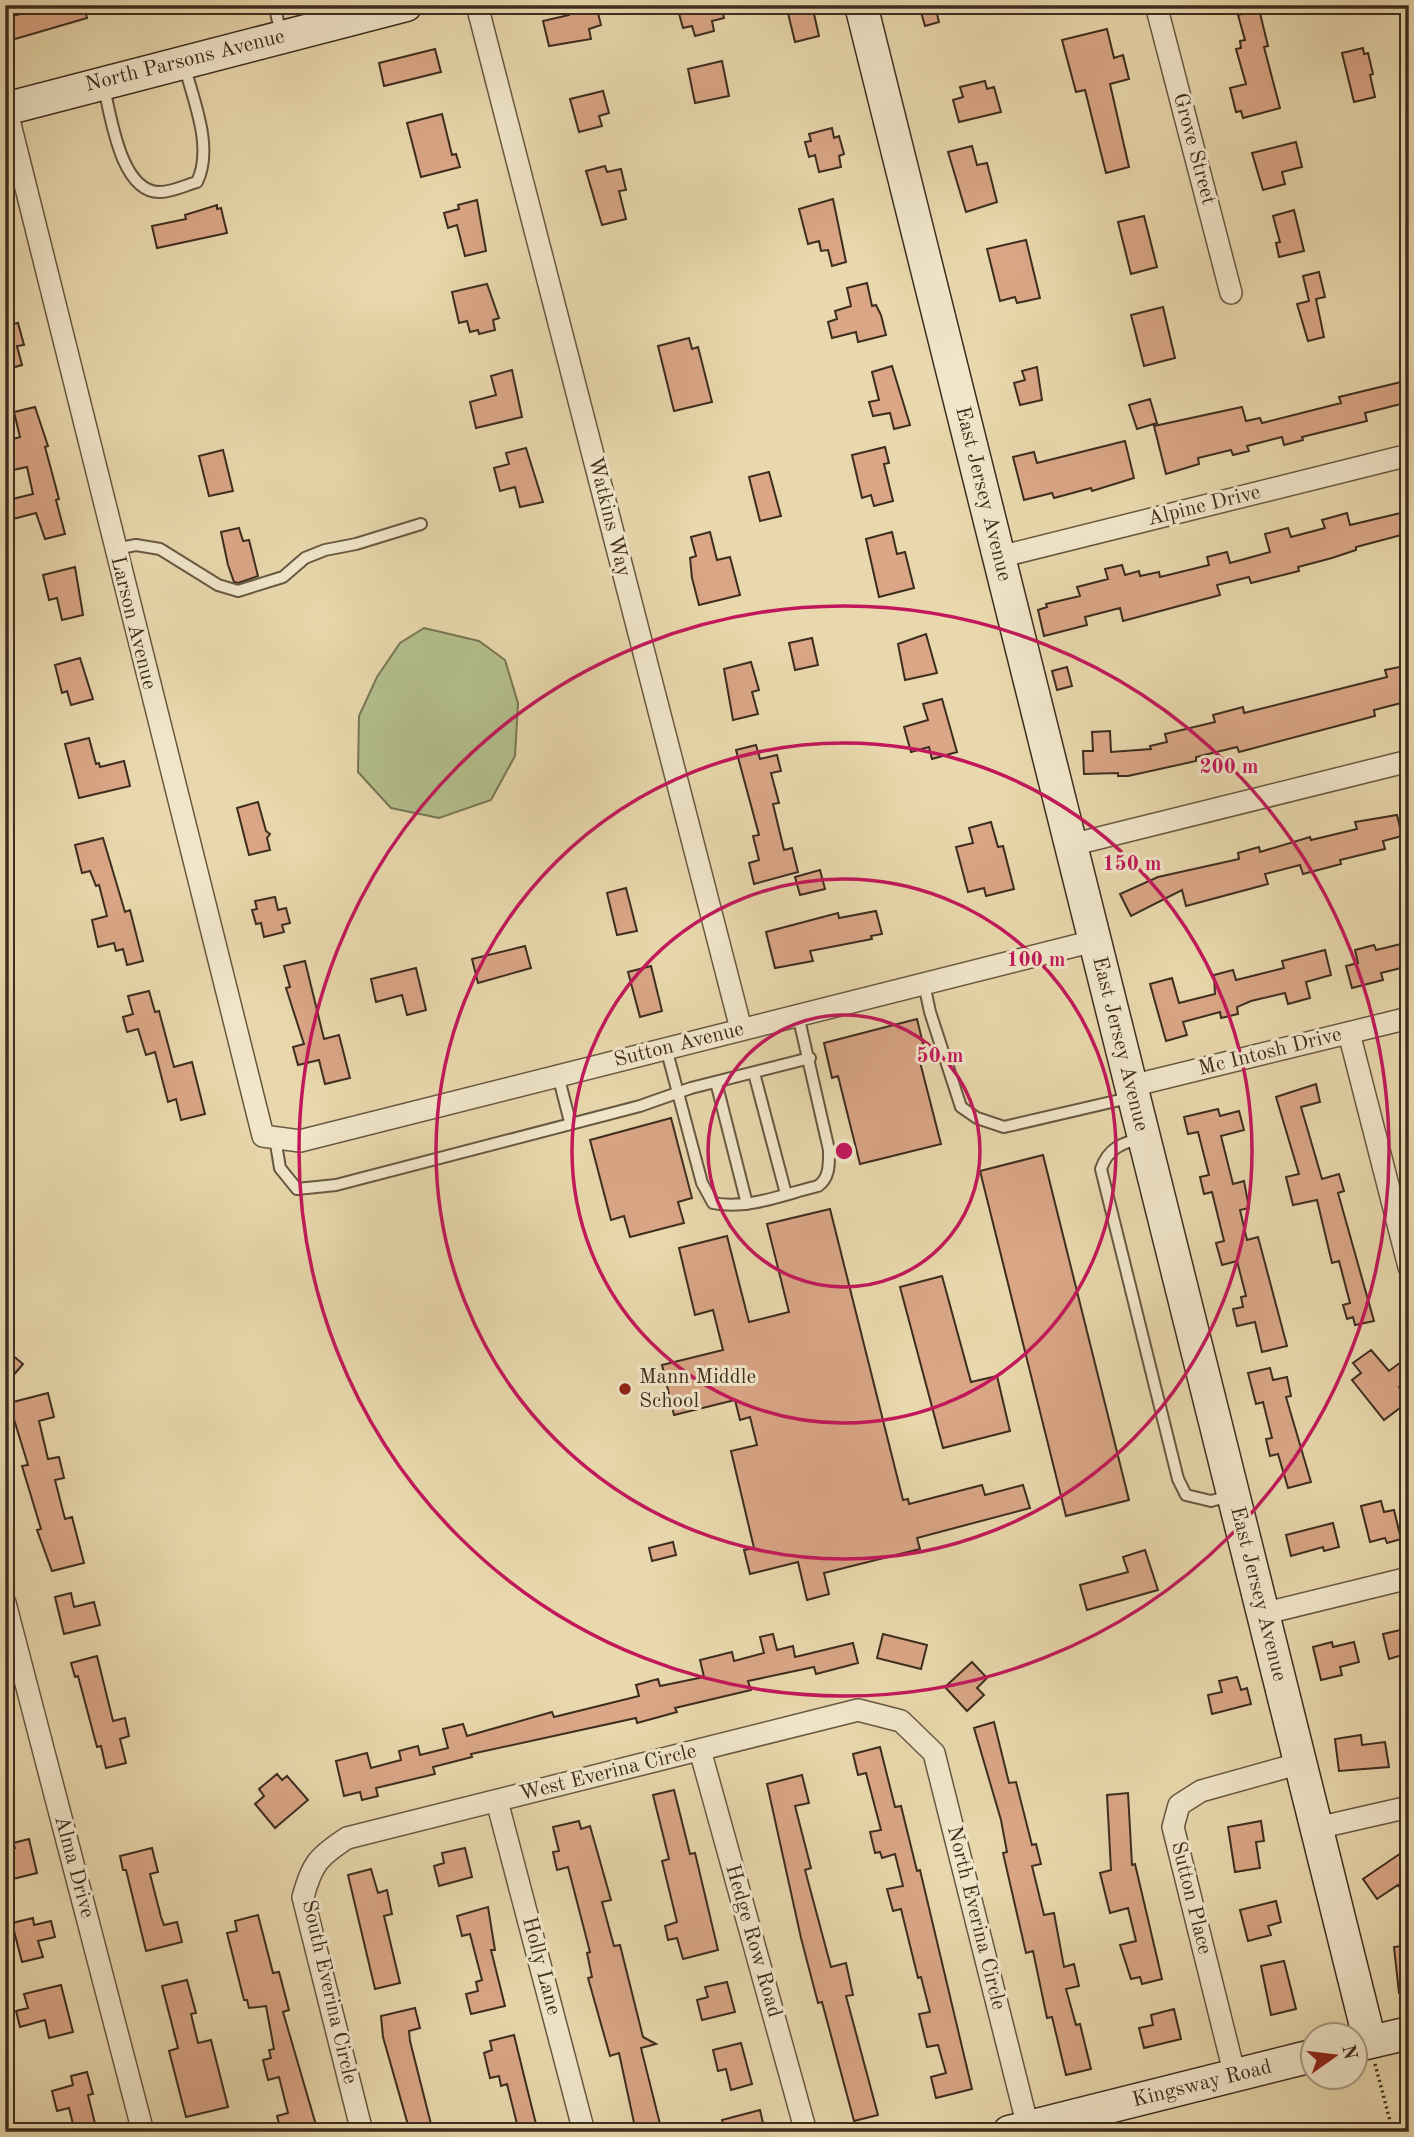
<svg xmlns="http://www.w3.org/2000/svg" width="1414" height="2137" viewBox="0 0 1414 2137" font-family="'Old Standard TT',serif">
<rect width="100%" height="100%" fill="#e9d8ad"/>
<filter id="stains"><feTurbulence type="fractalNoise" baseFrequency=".00286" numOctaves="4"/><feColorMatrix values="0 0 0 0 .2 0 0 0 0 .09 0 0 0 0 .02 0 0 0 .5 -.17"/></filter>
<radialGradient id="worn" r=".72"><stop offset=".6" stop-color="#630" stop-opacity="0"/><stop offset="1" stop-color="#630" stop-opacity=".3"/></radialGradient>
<path fill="#b3bf8d" stroke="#787656" stroke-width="2" d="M424,628L479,641L505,660L518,703L515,756L491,800L439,818L391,808L358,772L359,716L377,677L400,643Z"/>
<path fill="#daa686" stroke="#3d2d1f" stroke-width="2" d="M55,5H84L87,18L5,42V18Z
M583,5H596L601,25L589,29L591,39L549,46L543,21L569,15L568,9Z
M699,5H721L724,18L712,21L714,31L695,36L692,26L683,28L678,10Z
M786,5H812L819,36L795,42Z
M919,5H935L939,22L925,26Z
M1259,9L1268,46L1264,47L1280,108L1243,118L1241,111L1236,112L1230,88L1246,84L1236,49L1241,48L1240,41L1245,40L1238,15Z
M1107,29L1114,58L1123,55L1129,79L1110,84L1129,167L1106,173L1085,90L1076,92L1062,40Z
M1363,48L1364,54L1368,53L1373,74L1370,75L1375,97L1354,102L1342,53Z
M435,49L441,72L384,86L379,63Z
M722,61L729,96L695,103L688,69Z
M985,81L987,89L994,87L1001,112L959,122L953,100L963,97L960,87Z
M603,91L609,113L599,116L602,126L579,132L570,99Z
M442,114L452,155L456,154L460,167L421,177L407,123Z
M832,128L834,138L839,136L844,154L839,156L841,167L819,172L815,155L809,157L805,142L811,141L809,134Z
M1296,142L1302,167L1282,172L1285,184L1263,190L1252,153Z
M972,146L977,165L987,163L997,202L966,212L948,152Z
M605,166L607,172L621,169L626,190L619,191L626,219L602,225L586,171Z
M833,199L846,262L832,266L828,250L821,251L819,241L808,244L799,209Z
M477,200L486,251L465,256L457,225L448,228L444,213L459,209L458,205Z
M217,205V209L221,208L227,233L157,248L152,226L186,219L185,215Z
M1294,210L1304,251L1279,257L1276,243L1280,242L1273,216Z
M1144,216L1157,267L1131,274L1118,222Z
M1026,240L1040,298L1017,303L1015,297L1000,301L987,249Z
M1319,272L1325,297L1316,299L1324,337L1308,341L1297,304L1309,301L1303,276Z
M867,283L872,306L876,305L881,315L886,335L858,342L856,332L832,338L828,322L837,319L835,311L851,306L847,288Z
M487,284L499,318L493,320L495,330L479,334L478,330L470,332L467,321L459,323L452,292Z
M1163,307L1175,358L1144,366L1131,315Z
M5,319H11L12,324L18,323L24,345L17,346L22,365L5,370Z
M689,338L692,349L698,347L712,402L674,411L658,346Z
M892,366L910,425L894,429L890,413L873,416L869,402L879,400L872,372Z
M1037,367L1042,400L1020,405L1014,383L1025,380L1022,371Z
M512,370L522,417L476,428L470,402L496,395L491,376Z
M1409,380V402L1365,413L1367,421L1302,437L1303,440L1284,445L1282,437L1247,446L1249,451L1233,455L1231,450L1198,458L1199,464L1166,474L1154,426L1242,407L1246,421L1260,418L1262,423L1341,403L1339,397Z
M1150,399L1157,423L1137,429L1129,405Z
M35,407L48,446L45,447L59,499L56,500L65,534L45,539L36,513L13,519L8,500L33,494L27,467L13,470L6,441L20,437L14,412Z
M1125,441L1134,478L1092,491L1091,488L1054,498L1052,493L1024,500L1013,457L1034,452L1037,463Z
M885,447L889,463L884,464L893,501L874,506L871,495L862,498L852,455Z
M526,448L543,502L520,507L515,487L500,491L494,468L509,464L506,453Z
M223,450L233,491L209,496L199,456Z
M769,472L781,516L760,521L749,477Z
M1409,511V533L1356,547V550L1332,558L1298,567L1299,571L1251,583L1249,577L1217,585L1220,595L1123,621L1120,608L1085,617L1087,625L1044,636L1038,610L1047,607L1046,604L1080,596L1077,587L1108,579L1105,569L1122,565L1125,575L1139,571L1140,576L1159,572L1160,577L1209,565L1207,557L1227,552L1230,563L1270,552L1265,534L1288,528L1291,537L1325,528L1322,520L1347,513L1350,525Z
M239,528L243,541L249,540L258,576L238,583L234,582L228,565L221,532Z
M710,532L717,560L730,557L740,595L699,605L692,578L690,558L696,556L691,537Z
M892,532L897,554L905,552L914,588L879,597L866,539Z
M75,567L83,615L62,620L57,598L49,600L43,575Z
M926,634L937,673L905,680L898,644Z
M812,638L818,665L795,670L789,643Z
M80,658L93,699L71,705L67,691L62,693L55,665Z
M751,662L759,690L752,692L758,714L733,720L724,669Z
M1409,665V701L1374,710L1375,716L1239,752L1237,747L1196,757V761L1128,776H1118V773L1084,774L1083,751H1093L1092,732L1110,731L1111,752L1151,749L1150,746L1167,742L1165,734L1215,722L1213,715L1243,707L1244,713L1387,677L1385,670Z
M1067,667L1072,686L1057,690L1052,671Z
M942,699L957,752L932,759L929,747L911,752L904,727L928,720L923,704Z
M89,738L96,764L99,763L100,767L124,761L130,786L79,798L65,744Z
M756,745L760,759L777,755L781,771L771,773L779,803L773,804L784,850L792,848L798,872L754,884L749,863L759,860L753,836L759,835L736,750Z
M258,802L266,831L270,834L267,838L270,850L249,855L237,808Z
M1397,815L1402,836L1383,841L1385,849L1340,860L1341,864L1303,874L1300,865L1265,874L1268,884L1186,906L1182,890L1131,916L1120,894L1158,877L1239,859L1238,853L1259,847L1260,852L1310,837L1311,840L1357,829L1355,822Z
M991,822L998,847L1003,846L1014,889L986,896L984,888L968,892L956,847L973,843L969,828Z
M103,838L125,912L130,910L143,961L127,965L123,949L116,951L114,943L98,947L92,920L107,916L99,885L96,886L90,871L82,873L75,845Z
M820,870L825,889L800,895L795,877Z
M626,888L637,931L617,935L607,893Z
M275,897L278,910L286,908L290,923L282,925L284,932L264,937L261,923L256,924L252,910L257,909L255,901Z
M876,911L882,934L871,936L872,939L810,951L813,961L775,968L766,932L838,913L839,918Z
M1409,942V966L1381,973L1383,980L1352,988L1346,966L1358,963L1355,950L1374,945L1376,950Z
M525,946L531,968L478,983L472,959Z
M1325,950L1331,975L1306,982L1310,998L1288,1004L1285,993L1251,1001L1237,1007L1238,1014L1221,1018L1220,1012L1183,1022L1187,1035L1166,1041L1150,984L1172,978L1179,1003L1215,994L1214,975L1233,970L1236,980L1284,968L1282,961Z
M305,961L324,1039L339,1035L350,1078L325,1084L319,1060L298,1065L293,1047L304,1044L286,988L290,987L284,966Z
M651,966L662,1011L640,1017L628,972Z
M416,968L426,1010L407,1015L402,995L376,1002L371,979Z
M149,991L155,1012L159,1011L174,1067L192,1062L205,1114L181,1120L176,1099L168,1102L155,1052L146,1055L138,1029L127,1032L123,1017L133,1014L128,996Z
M917,1019L927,1060L920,1062L941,1144L860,1164L838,1076L832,1078L824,1043Z
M1316,1084L1320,1102L1301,1107L1322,1179L1339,1174L1344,1191L1338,1193L1374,1321L1355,1325L1353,1317L1347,1319L1343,1305L1350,1303L1339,1261L1332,1263L1317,1200L1293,1205L1286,1177L1299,1174L1276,1097Z
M1218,1109L1220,1116L1239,1111L1244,1130L1221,1136L1233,1184L1244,1181L1249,1208L1240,1210L1247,1240L1258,1237L1287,1346L1262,1352L1255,1322L1237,1326L1233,1309L1243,1307L1241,1297L1246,1296L1237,1261L1222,1265L1216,1243L1224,1241L1212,1192L1204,1194L1200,1177L1209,1175L1198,1132L1188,1134L1184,1117Z
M671,1118L692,1198L678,1202L684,1223L630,1237L624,1216L611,1220L590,1140Z
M1043,1155L1129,1500L1066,1516L980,1171Z
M830,1209L903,1500L908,1499L909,1504L982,1485L985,1495L1023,1485L1030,1508L917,1538L920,1549L824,1573L829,1594L807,1600L798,1562L750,1574L744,1550L754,1548L731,1451L757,1445L750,1417L740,1420L735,1400L674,1415L662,1365L723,1350L713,1310L695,1315L679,1248L727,1236L749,1322L789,1312L767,1224Z
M942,1276L971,1382L997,1376L1010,1431L943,1448L900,1287Z
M5,1349L23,1364L5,1385Z
M1371,1350L1389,1371L1409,1356V1379L1399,1387L1409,1401L1384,1420L1352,1380L1361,1373L1353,1363Z
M1270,1368L1273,1380L1287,1377L1291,1396L1286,1397L1311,1482L1288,1488L1278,1454L1270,1456L1266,1439L1272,1438L1263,1402L1256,1404L1248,1373Z
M48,1393L54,1417L39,1421L48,1459L59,1457L64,1478L55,1480L65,1519L72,1517L84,1563L52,1571L37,1530L41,1529L22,1466L28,1465L9,1403Z
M1381,1501L1384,1512L1394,1510L1401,1539L1387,1543L1385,1538L1370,1542L1361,1506Z
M1333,1523L1339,1547L1324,1551L1323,1547L1291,1556L1286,1535Z
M673,1542L676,1555L652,1561L649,1548Z
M1145,1550L1158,1590L1087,1610L1080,1585L1128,1572L1123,1557Z
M71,1593L74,1607L94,1602L100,1625L64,1634L55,1597Z
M1409,1628V1653L1389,1659L1383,1634Z
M773,1634L777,1650L793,1646L795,1657L853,1643L858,1663L816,1674L814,1667L748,1681L751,1690L675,1708L677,1712L637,1723L636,1718L471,1754L472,1757L433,1767L435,1774L376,1788L378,1796L362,1800L360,1792L344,1796L336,1761L367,1753L371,1768L401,1760L399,1751L418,1746L420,1755L448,1748L443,1729L463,1724L467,1736L552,1712L554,1717L639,1696L636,1685L658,1679L660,1686L704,1677L700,1660L732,1652L734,1661L764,1653L760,1637Z
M883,1634L927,1645L921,1669L877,1658Z
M1332,1642L1333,1647L1354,1642L1359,1662L1340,1667L1342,1675L1321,1680L1313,1647Z
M97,1656L113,1721L125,1718L129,1736L120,1739L126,1763L106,1768L101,1746L97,1747L78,1676L75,1677L71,1663Z
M972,1662L987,1678L977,1688L984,1695L967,1711L945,1687Z
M1237,1677L1241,1690L1247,1688L1251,1704L1212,1714L1208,1695L1222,1692L1219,1681Z
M994,1722L1009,1783L1016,1782L1032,1845L1036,1844L1041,1864L1032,1866L1044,1915L1054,1913L1064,1967L1074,1964L1079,1986L1066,1989L1076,2025L1080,2024L1091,2069L1066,2075L1052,2017L1047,2018L1033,1951L1026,1953L1003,1853L1007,1852L1001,1820L974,1728Z
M1361,1735L1362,1745L1385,1742L1389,1767L1339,1771L1335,1739Z
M880,1747L895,1807L901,1806L917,1871L920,1870L972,2089L936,2098L931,2077L946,2073L938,2045L927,2047L919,2014L930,2012L921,1977L918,1978L901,1909L893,1911L887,1889L903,1886L895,1854L882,1858L880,1852L875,1853L870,1832L881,1830L866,1773L858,1775L853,1754Z
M277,1774L282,1780L287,1776L308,1800L275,1828L255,1804L264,1796L259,1789Z
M802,1775L809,1803L795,1806L811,1868L805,1870L831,1967L846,1963L853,1995L846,1996L878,2115L854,2121L822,2002L818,2003L801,1938L767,1784Z
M674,1790L690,1854L695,1853L718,1950L683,1959L677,1938L668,1940L665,1926L677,1922L662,1861L669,1859L653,1795Z
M1128,1793L1132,1865L1135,1864L1162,1979L1142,1984L1140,1977L1131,1979L1120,1945L1136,1941L1128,1908L1110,1913L1100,1873L1111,1870L1107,1795Z
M579,1821L581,1829L590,1826L611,1900L602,1902L614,1946L620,1945L643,2037L656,2044L641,2048L662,2132H636L619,2053L610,2056L588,1978L592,1977L587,1953L590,1952L568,1867L557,1870L553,1852L559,1851L553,1827Z
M1261,1821L1264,1841L1256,1842L1260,1868L1235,1872L1228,1827Z
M29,1839L37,1873L5,1881V1854L15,1848L13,1843Z
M152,1848L158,1872L150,1874L161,1917L164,1925L177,1922L182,1942L146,1951L126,1870H123L120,1856Z
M465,1848L472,1877L439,1886L434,1866L444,1863L442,1853Z
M1401,1853L1409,1863V1901L1398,1885L1377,1899L1363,1879Z
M371,1869L378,1893L387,1890L392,1914L384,1916L400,1983L375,1989L348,1875Z
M1276,1901L1281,1922L1268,1926L1271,1935L1248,1941L1240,1910Z
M488,1907L495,1950H491L505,2006L471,2014L466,1994L478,1991L476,1982L482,1980L470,1934L462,1936L457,1916Z
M258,1915L273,1973L279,1972L289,2010L283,2012L318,2132H281L277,2116L288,2113L279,2077L268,2080L263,2060L271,2058L269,2050L274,2049L266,2006L249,2008L247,2000H244L227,1933L237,1931L235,1921Z
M33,1918L34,1925L51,1921L55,1937L38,1941L43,1957L22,1962L12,1923Z
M1409,1945V1992L1399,1993L1394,1947Z
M1284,1961L1296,2009L1271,2015L1261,1966Z
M187,1980L196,2013L191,2014L198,2043L211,2040L228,2107L186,2117L169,2051L178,2048L162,1986Z
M727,1982L735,2012L702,2020L697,2000L708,1997L705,1987Z
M61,1985L73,2032L49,2038L45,2020L20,2027L16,2011L28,2008L24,1994Z
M415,2008L420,2028L409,2031L410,2041L433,2132H410L383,2037L381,2016Z
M1174,2009L1181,2039L1144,2048L1139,2028L1153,2025L1151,2015Z
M514,2035L525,2080L538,2132H519L507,2084L501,2086L499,2076L490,2078L484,2053L492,2050L490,2041Z
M741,2043L752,2084L731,2090L726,2069L718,2071L713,2050Z
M87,2072L93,2094L88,2095L97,2132H75L69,2108L57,2111L52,2091L73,2085L71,2076Z
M760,2110L765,2132H725L722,2120Z"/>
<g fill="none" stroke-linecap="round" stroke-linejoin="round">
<defs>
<path id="lane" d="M274,5L281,33
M104,88C111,117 121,193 160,192C172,192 186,185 197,182C214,147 193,100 184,64
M115,549L136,545L160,549L218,585L238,591L283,577L305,558L325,550L356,544L421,524
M924,984L930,1012L961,1107L977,1118L1004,1127L1133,1097
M666,1048L702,1183L713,1203C748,1210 784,1194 818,1186C830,1178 829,1163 829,1150L798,1015
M754,1073L786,1194
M558,1075L570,1122
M716,1082L747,1204
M275,1138L280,1168L297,1189L336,1185L640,1106L691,1088L810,1058
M1142,1138C1122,1143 1108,1148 1101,1169L1178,1479L1186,1495L1211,1501L1230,1496"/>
<path id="street" d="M477,5L741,1029
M1156,5L1231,293
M6,108L263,1136L300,1141L1094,941
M999,557L1409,455
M1071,845L1409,761
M1349,1033L1409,1267
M1131,1086L1409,1018
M5,1603L143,2132
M1262,1614L1409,1578
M700,1750L806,2132
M497,1801L584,2132
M1317,1828L1409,1807
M1235,2076L1173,1827L1179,1805L1201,1791L1301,1763
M362,2132L303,1897C312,1864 318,1857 347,1838L858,1710L901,1721L934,1753L1028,2127"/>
<path id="secondary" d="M861,5L1370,2042
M5,109L406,5
M1354,2046L1409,2033
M1009,2132L1312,2056"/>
</defs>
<use href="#lane" stroke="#685842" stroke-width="14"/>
<use href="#street" stroke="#685842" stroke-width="24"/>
<use href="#secondary" stroke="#3d2d1f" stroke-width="35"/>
<path stroke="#3d2d1f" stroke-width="3.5" stroke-dasharray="2 3.5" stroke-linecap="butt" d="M1375,2064L1393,2132"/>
<use href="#lane" stroke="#f1e6ca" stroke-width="10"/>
<use href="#street" stroke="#f1e6ca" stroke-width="21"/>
<use href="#secondary" stroke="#f1e6ca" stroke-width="32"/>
</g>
<g fill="none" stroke="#c2185b" stroke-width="3.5">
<circle cx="844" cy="1151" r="136"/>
<circle cx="844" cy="1151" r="272"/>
<circle cx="844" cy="1151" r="408"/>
<circle cx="844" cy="1151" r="545"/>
</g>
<circle fill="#8f2418" stroke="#f1e6ca" stroke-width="2.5" cx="625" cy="1389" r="7"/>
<g text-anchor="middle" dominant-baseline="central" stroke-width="6" stroke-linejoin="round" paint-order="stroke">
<g font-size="21" fill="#3d2d1f" stroke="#f1e6ca">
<text transform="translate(185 61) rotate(-14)">North Parsons Avenue</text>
<text transform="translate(1194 149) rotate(75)">Grove Street</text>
<text transform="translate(983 494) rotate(76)">East Jersey Avenue</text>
<text transform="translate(1204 506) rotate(-14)">Alpine Drive</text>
<text transform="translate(609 517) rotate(76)">Watkins Way</text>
<text transform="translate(133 623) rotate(76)">Larson Avenue</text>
<text transform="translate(1120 1044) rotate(76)">East Jersey Avenue</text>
<text transform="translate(679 1045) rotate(-14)">Sutton Avenue</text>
<text transform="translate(1270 1052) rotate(-14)">Mc Intosh Drive</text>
<text transform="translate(1258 1594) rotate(76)">East Jersey Avenue</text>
<text transform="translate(608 1773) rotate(-14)">West Everina Circle</text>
<text transform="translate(74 1867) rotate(75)">Alma Drive</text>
<text transform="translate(1191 1898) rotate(76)">Sutton Place</text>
<text transform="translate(976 1918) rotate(76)">North Everina Circle</text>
<text transform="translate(753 1941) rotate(74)">Hedge Row Road</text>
<text transform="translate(541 1966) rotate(75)">Holly Lane</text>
<text transform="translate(329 1992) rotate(77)">South Everina Circle</text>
<text transform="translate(1202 2084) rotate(-14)">Kingsway Road</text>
</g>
<g font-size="21" fill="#3d2d1f" stroke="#f1e6ca" text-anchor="start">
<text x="639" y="1377">Mann Middle<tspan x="639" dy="24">School</tspan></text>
</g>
</g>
<circle cx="844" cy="1151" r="10" fill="#c2185b" stroke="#f1e6ca" stroke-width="3.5"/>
<g font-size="21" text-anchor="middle" font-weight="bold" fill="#c2185b" stroke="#f1e6ca" stroke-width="6" stroke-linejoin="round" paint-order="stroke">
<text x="1229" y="773">200 m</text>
<text x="1132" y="870">150 m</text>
<text x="1036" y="966">100 m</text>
<text x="940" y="1062">50 m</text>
</g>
<rect width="1414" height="2137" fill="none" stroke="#e9d8ad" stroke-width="28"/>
<rect x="7" y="7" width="1400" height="2123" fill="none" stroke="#3d2d1f" stroke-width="3.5"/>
<rect x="14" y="14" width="1386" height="2109" fill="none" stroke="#3d2d1f" stroke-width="2"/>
<g transform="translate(1334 2056) rotate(76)"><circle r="33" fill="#f1e6ca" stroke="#a99c86" stroke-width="2"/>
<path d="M0-5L12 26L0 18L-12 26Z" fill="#8f2418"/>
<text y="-10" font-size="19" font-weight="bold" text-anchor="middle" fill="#3d2d1f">N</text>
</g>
<rect width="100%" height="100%" filter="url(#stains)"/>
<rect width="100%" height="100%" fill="url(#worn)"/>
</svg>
